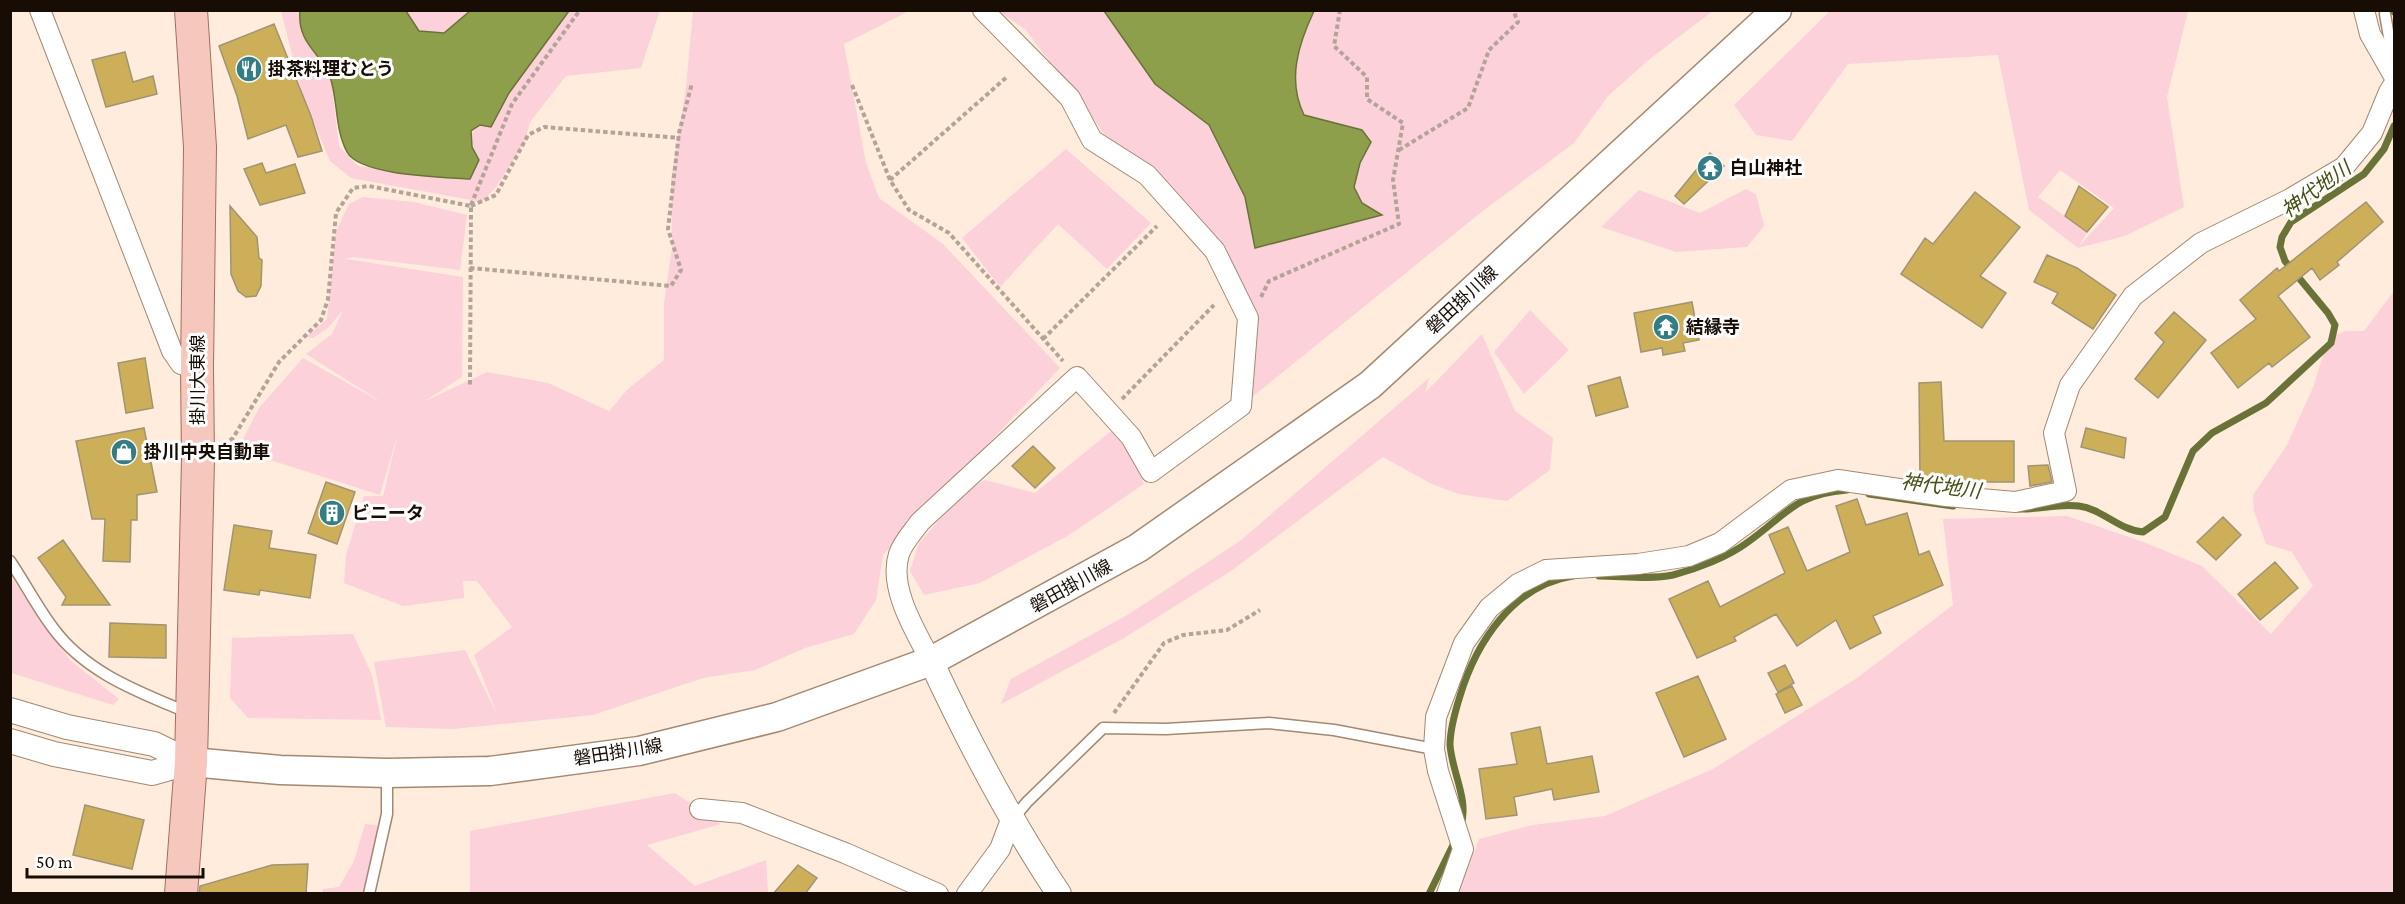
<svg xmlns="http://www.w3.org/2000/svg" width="2405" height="904" viewBox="0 0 2405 904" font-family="'Crimson Pro','Noto Sans JP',serif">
<rect width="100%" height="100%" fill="#ffecdd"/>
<path fill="#fcd1da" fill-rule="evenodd" d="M281,11H300L302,35L331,78L339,146L358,166L470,179L478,160L472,147L471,134L480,125L491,126L509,93L569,11H660L641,68L566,76L530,122L525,142L496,187L482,202L351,178L330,161L303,97Z
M406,11H470L444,33L419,31Z
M693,11H909L844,44L866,163L879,198L943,244L1060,368L883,555L876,600L854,634L805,648L755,670L703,678L593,715L453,729L386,727L374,662L465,650L497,714L474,655L512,627L477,581H463L464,598L403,606L344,583L346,555L364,496H383L398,433L380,495L258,456L239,447L259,408L303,358L383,403L306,354L332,334L343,310L329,327L313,338L306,337L327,319L336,231L349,204L363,197L414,202L467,215L460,270L353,257L346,259L463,277L462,377L423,402L487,372L548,383L609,411L628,389L664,360V303L672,248L671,180L686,87Z
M998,11H1713L1651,58L1608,96L1574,143L1484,210L1241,406L1255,312L1216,247L1105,135L1025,29Z
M1830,11H2188L2167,97L2184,207L2125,236L2078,248L2029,210L1998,55L1848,64L1792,141L1756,135L1734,105ZM2060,170L2114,208L2079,246L2087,232L2038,197Z
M1066,149L1151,223L1107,269L1058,224L1000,287L962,238Z
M1746,189L1756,194L1764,226L1747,247L1676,252L1601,227L1639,190L1700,213Z
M2394,291V893H1459L1479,839L1533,825L1605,816L1713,769L1857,678L1953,605L1943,519L2067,516L2141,541L2202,566L2271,634L2313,586L2292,552L2266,544L2254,511L2253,495L2287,445L2314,385L2328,338L2346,331H2364Z
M1530,310L1569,350L1524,394L1494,352Z
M1482,334L1515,411L1553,438L1550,470L1507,501L1459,494L1432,484L1383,457L1231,571L1124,638L1001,704L1011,679L1129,614L1240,541L1429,378L1425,393Z
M1111,431L1125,443L1144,484L1069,535L980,583L924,595L910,571L919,543L962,494L985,480L1035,493Z
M10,575L35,613L71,661L119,699L113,705L11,673Z
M353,634L372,675L381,720L248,718L230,698L232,638Z
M675,793L721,824L647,845L695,886L766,860L768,893L470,894V831Z
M365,824L377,825L380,840L365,893L323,894V889L339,887L354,861Z"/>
<path fill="#8e9f4c" stroke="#6a7337" stroke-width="1.5" d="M300,11H406L419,31L444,33L470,11H569L509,93L491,127L480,125L471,131L472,147L479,160L470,179C444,177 360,176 347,152C335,129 338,104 331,80C322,52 297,45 300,11Z
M1104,11H1314C1298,45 1287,80 1304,115L1362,130L1371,142L1360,163L1354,187L1362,203L1382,215L1255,248L1245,197L1209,125L1155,84Z"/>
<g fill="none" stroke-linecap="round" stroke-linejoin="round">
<path stroke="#6a7337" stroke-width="7" d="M2394,10V12
M1869,494L1953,506
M2018,509C2039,510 2058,503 2079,506C2102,509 2119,530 2143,532L2165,517L2193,451L2212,433L2266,403L2331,343L2335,325L2328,313L2285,261L2280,247L2282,237L2291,222L2364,174L2384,149L2394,126
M1599,576C1622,576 1650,580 1673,575C1697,569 1728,557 1748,542C1786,515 1795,494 1847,490
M1461,825C1469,800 1452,772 1450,745C1450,729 1455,712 1460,696C1476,643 1513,585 1573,576
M1429,894L1456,839"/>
</g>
<path fill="#cdaf59" stroke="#a09473" stroke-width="1.5" d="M274,24L311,116L322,151L298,157L286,125L248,139L237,96L219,46Z
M125,52L133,82L153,76L157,94L106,107L92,60Z
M1710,153L1724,166L1684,204L1675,196Z
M262,163L266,173L295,164L305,193L260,205L244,169Z
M2079,186L2108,207L2087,232L2065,216Z
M1975,192L2020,227L1980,276L2006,293L1982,328L1901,274L1925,238L1933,244Z
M2366,202L2383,222L2337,262L2339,265L2320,280L2312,268L2278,296L2310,337L2272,367L2269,363L2238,388L2211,353L2256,319L2240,300L2277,268L2279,271Z
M230,206L257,237L259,258L262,260L261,286L256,296L246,297L238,291L231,274Z
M2047,255L2077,268L2116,295L2093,329L2052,303L2058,293L2034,282Z
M1692,302L1699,340L1683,343L1685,351L1663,355L1662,348L1641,352L1634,313Z
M2174,312L2206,340L2158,398L2135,379L2164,342L2155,333Z
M145,358L153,408L126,413L118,363Z
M1620,377L1628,407L1596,416L1588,386Z
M1941,382L1944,441H2014V482H1960V476L1920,478L1919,383Z
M144,428L157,492L137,495V520H131L130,562L103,561L105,519H92L76,441Z
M2086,428L2126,438L2124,458L2081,447Z
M1033,446L1055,468L1035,488L1012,466Z
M2048,465L2052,482L2030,486L2028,466Z
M326,482L355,492L337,544L308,533Z
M1857,499L1866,525L1907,513L1919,555L1929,551L1943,585L1873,616L1881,633L1850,649L1836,620L1797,646L1776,614L1734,637L1736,641L1697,658L1669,599L1708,581L1720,607L1785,573L1769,535L1788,527L1807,571L1850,552L1836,506Z
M2223,517L2241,535L2216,560L2197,542Z
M234,525L272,531L269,548L316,555L310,598L260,590L259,595L224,590Z
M63,540L82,567L110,605H62L66,597L38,558Z
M2275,562L2298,588L2260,620L2238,594Z
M110,623L166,625V658L109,657Z
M1785,665L1794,683L1778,692L1768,673Z
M1698,676L1726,739L1684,757L1656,693Z
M1792,686L1802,705L1785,713L1776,694Z
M1540,727L1547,764L1592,756L1599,792L1554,800L1552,789L1514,797L1517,815L1486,819L1479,769L1517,764L1511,733Z
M85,805L144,820L132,869L73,855Z
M308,864L306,894H199L200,886L272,865Z
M798,865L817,878L805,894H773Z"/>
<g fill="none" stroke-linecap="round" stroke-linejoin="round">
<defs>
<path id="service" d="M2385,14L2394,66
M10,561C25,583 37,607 53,628C86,673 139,692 189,713
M1012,820L1027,802L1103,728L1166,729L1269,723L1334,730L1434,749
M369,894L387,814V773"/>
<path id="minor" d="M40,10L172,351L181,364L197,368
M2364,10L2370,34L2394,76
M931,661C916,632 888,588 899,554C903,542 913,532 920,522L1077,377L1131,437L1151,472L1241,406L1248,318L1215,251L1147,175L1092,140L1070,98L983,10
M700,809L742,813L845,853L938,894
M967,894L1000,849L1011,820
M1447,894L1463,849L1438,771L1434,749L1436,717L1464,643L1489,608L1518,584L1546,570L1638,564L1689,556L1720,543L1791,490L1838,480L1946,496L2015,502L2066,491L2054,433L2070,385L2133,296L2201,243L2290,199L2344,167L2372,133L2389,92L2394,84"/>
<path id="tertiary" d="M931,661C969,743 1009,819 1059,894
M10,710L67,727L154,744L191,762
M10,741L54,754L152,773L191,762"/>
<path id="secondary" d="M191,762L280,770L387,773L490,771L639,751L777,717L931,661L1138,548L1370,385L1777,10"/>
<path id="primary" d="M181,894L191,762L198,460L197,368L200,147L191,10"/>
</defs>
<use href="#service" stroke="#a48870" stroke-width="13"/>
<use href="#minor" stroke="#a48870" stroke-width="22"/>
<use href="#tertiary" stroke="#a48870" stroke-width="26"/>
<use href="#secondary" stroke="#a48870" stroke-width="31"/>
<use href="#primary" stroke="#a46d60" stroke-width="34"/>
<path stroke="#b4a497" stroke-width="4" stroke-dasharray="4.5 3" stroke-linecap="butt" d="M852,85L890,180L909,210L949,233L1063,361
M1399,150L1468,108L1489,50L1518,22L1513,10
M890,180L1008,76
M471,205L512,104L580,10
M471,206L496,195L528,135L544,127L680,138
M470,268L671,286L681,270L668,229L679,133L692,83
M1261,297L1269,281L1399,224L1393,180L1403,123L1367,99V77L1334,46L1340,10
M1043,339L1157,226
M1122,399L1214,305
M224,445L233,438L279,362L321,320L328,299L336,213L353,188L369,186L471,206L470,386
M1114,713L1164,643L1183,635L1227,630L1260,610"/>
<use href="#service" stroke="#fff" stroke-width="10"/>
<use href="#minor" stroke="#fff" stroke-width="20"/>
<use href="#tertiary" stroke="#fff" stroke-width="24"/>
<use href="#secondary" stroke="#fff" stroke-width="28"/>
<use href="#primary" stroke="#f6c7bd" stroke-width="32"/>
</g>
<defs>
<symbol id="restaurant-disc" viewBox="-11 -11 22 22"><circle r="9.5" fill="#357d85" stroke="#fdfdfd"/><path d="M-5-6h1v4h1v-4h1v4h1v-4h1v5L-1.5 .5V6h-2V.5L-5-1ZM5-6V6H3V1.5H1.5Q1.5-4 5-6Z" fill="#fff"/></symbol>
<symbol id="temple-disc" viewBox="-11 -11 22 22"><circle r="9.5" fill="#357d85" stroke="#fdfdfd"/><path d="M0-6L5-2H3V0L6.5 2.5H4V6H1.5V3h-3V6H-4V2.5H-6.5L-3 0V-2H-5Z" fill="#fff"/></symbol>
<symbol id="shop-disc" viewBox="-11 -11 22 22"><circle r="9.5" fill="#357d85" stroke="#fdfdfd"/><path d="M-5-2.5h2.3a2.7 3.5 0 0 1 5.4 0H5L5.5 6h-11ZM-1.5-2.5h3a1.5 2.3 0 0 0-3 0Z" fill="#fff"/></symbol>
<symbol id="building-disc" viewBox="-11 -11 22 22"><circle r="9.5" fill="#357d85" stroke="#fdfdfd"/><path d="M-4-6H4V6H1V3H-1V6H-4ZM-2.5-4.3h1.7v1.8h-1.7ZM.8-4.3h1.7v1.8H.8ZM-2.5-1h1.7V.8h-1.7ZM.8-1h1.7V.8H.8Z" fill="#fff"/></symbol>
</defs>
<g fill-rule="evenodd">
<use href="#restaurant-disc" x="234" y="54" width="30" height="30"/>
<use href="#temple-disc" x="1695" y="153" width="30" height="30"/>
<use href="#temple-disc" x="1651" y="312" width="30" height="30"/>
<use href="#shop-disc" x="109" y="437" width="30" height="30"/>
<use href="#building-disc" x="317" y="498" width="30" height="30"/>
</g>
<g text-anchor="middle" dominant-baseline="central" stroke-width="6" stroke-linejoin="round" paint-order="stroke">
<g font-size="18" font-weight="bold" fill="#170d05" stroke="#fdfdfd" text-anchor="start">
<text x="268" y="69">掛茶料理むとう</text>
<text x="1730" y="168">白山神社</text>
<text x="1686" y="327">結縁寺</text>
<text x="144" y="452">掛川中央自動車</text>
<text x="352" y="513">ビニータ</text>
</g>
<g font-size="18" fill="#170d05" stroke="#fdfdfd">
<text transform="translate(1462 300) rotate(-43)">磐田掛川線</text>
<text transform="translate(198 380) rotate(-90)">掛川大東線</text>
<text transform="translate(1071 586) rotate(-29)">磐田掛川線</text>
<text transform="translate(618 752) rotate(-9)">磐田掛川線</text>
</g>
<g font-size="20" font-style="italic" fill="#465013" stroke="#fdfdfd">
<text transform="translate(2316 189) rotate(-36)">神代地川</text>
<text transform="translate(1941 486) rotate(7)">神代地川</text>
</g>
</g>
<rect width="2405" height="904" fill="none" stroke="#170d05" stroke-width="24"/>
<path d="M27 868v9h176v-9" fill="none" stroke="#170d05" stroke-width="3"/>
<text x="36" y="868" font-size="18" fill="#170d05" stroke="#fdfdfd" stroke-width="4.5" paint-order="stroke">50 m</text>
</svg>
